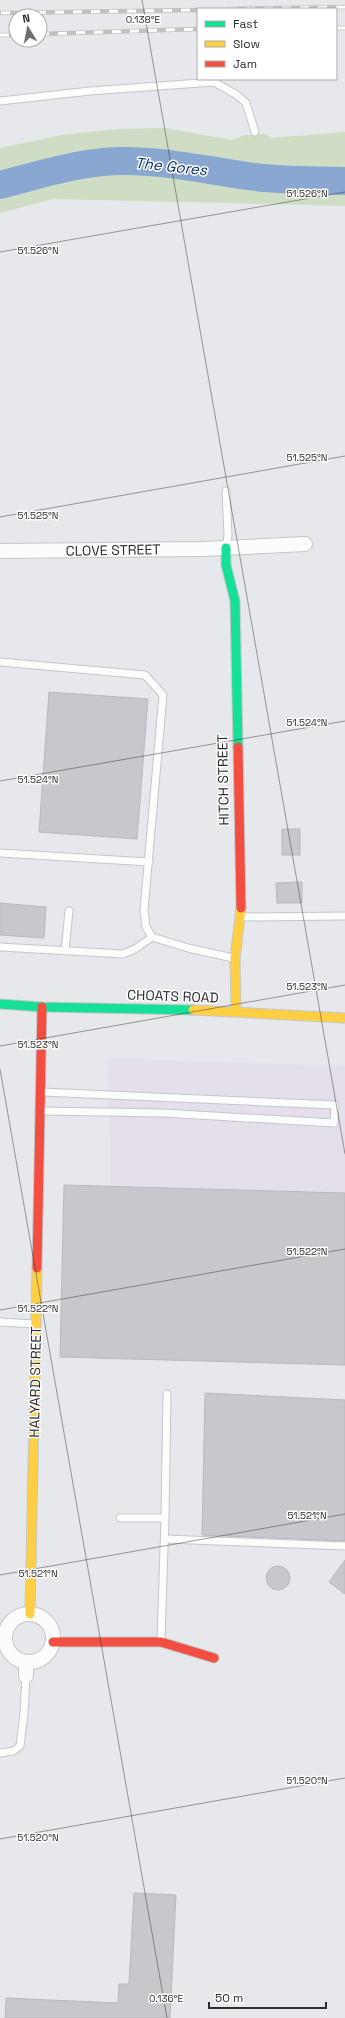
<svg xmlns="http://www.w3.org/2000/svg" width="345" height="2018" viewBox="0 0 345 2018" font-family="'Space Grotesk',sans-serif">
<rect width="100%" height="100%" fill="#e7e8ec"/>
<path fill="#e5dfec" d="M108,1058L345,1066V1193L111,1185Z"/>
<path fill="#d0ddc5" d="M166,128L231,140L245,135L266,134L271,138L345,132V206L53,199L0,213V148L62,135L117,129Z"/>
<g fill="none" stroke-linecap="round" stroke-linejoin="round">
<path stroke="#8aa7d2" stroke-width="28" d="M0,185C39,175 78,162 119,161C162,160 205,170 248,176C280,181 312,180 345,181"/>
</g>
<path fill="#c7c8cb" stroke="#b8b9bc" d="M49,692L148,699L137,839L39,832Z
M282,829H300V855H282Z
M302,882V903H277L276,883Z
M0,903L46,907L44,938L0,935Z
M64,1185L345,1193V1365L60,1357Z
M205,1393L345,1400V1541L202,1535Z
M345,1560V1594L329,1582Z
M266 1578a12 12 0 1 1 24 0a12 12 0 1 1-24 0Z
M134,1893L176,1895L170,2018H5L6,1998L118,2003L119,1984H129Z"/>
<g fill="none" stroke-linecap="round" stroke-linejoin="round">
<defs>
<path id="lane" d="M0,101L90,91L214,82L237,95L246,103L255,132
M226,548L228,535L226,491
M0,662L145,675L163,695L144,910L146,927L152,937L188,948L233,958
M0,853L149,862
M243,917L345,916
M0,947L123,954L135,949L152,937
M65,951L69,911
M42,1111L163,1113L334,1123L335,1105L42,1092
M0,1322L34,1324
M120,1518H165L161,1640
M165,1518L167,1394
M165,1539L345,1546
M0,1753L13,1751L20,1746L24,1713L26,1676"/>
<path id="street" d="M0,551L203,549L305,544
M5 1638a24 24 0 1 1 48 0a24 24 0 1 1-48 0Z
M26,1676V1662"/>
<path id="fast" d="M226,548V565L235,601L238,747
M0,1004L42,1007L193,1010"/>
<path id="slow" d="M193,1010L345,1018
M236,1012L235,958L241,908
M30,1614L37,1268"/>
<path id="jam" d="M238,747L241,908
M37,1268L42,1007
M53,1642H161L214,1658"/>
</defs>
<use href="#lane" stroke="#c6c6c9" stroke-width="9"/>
<use href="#street" stroke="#c6c6c9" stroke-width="16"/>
<use href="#fast" stroke="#c6c6c9" stroke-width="11"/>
<use href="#slow" stroke="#c6c6c9" stroke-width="11"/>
<use href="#jam" stroke="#c6c6c9" stroke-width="11"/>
<use href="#lane" stroke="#fbfcfc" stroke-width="7"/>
<use href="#street" stroke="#fbfcfc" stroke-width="14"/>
<use href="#fast" stroke="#16e098" stroke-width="9"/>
<use href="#slow" stroke="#ffcf43" stroke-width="9"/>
<use href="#jam" stroke="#f24e42" stroke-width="9"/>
<defs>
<path id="rail" d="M228,9L345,7
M1,13L198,10
M336,28H345
M40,34L198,29
M0,35H16"/>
</defs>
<use href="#rail" stroke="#c1c1c2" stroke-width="4.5"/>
<use href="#rail" stroke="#fff" stroke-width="3" stroke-dasharray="9" stroke-linecap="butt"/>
</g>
<path fill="none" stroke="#2c2d30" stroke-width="1" stroke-opacity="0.45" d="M142,0L345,1154M0,252L345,192M0,517L345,456M0,781L345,721M0,1046L345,985M0,1069L167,2018M0,1310L345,1249M0,1575L345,1514M0,1839L345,1778"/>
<g text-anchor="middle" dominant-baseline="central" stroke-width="3" stroke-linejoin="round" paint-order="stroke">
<g font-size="14" fill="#2c2d30" stroke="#fff">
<text transform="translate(113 550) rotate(-1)">CLOVE STREET</text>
<text transform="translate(223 780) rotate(-91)">HITCH STREET</text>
<text transform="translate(173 996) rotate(2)">CHOATS ROAD</text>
<text transform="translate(35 1382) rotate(-89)">HALYARD STREET</text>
</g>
<g font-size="15" font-style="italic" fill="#062f65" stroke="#fff">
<text transform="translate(171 166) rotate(6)">The Gores</text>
</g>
</g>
<g font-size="10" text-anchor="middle" fill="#2c2d30" stroke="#fff" stroke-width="3" stroke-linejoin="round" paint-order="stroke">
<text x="143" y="23">0.138°E</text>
<text x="307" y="197">51.526°N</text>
<text x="38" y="254">51.526°N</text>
<text x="307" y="461">51.525°N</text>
<text x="38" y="519">51.525°N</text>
<text x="307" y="726">51.524°N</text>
<text x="38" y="783">51.524°N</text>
<text x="307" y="990">51.523°N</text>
<text x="38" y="1048">51.523°N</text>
<text x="307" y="1255">51.522°N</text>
<text x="38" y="1312">51.522°N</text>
<text x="307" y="1519">51.521°N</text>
<text x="38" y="1577">51.521°N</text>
<text x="307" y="1784">51.520°N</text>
<text x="38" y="1841">51.520°N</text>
<text x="166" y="2002">0.136°E</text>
</g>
<rect x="197" y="8" width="140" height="72" fill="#ffffff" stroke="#ababac"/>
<rect x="205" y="21" width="20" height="6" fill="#16e098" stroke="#ababac"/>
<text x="233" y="28" font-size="12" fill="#2c2d30">Fast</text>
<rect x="205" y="41" width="20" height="6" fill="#ffcf43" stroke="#ababac"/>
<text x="233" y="48" font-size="12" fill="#2c2d30">Slow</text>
<rect x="205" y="61" width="20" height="6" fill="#f24e42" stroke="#ababac"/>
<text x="233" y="68" font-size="12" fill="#2c2d30">Jam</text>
<g transform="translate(28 28) rotate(350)"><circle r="19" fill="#ffffff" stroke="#ababac"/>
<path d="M0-3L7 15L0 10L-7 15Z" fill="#6d6e72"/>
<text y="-6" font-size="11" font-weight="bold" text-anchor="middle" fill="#2c2d30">N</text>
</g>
<path d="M209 2002v6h117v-6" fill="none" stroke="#2c2d30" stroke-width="2"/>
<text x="215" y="2002" font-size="12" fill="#2c2d30" stroke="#ffffff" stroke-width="3" paint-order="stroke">50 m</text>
</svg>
